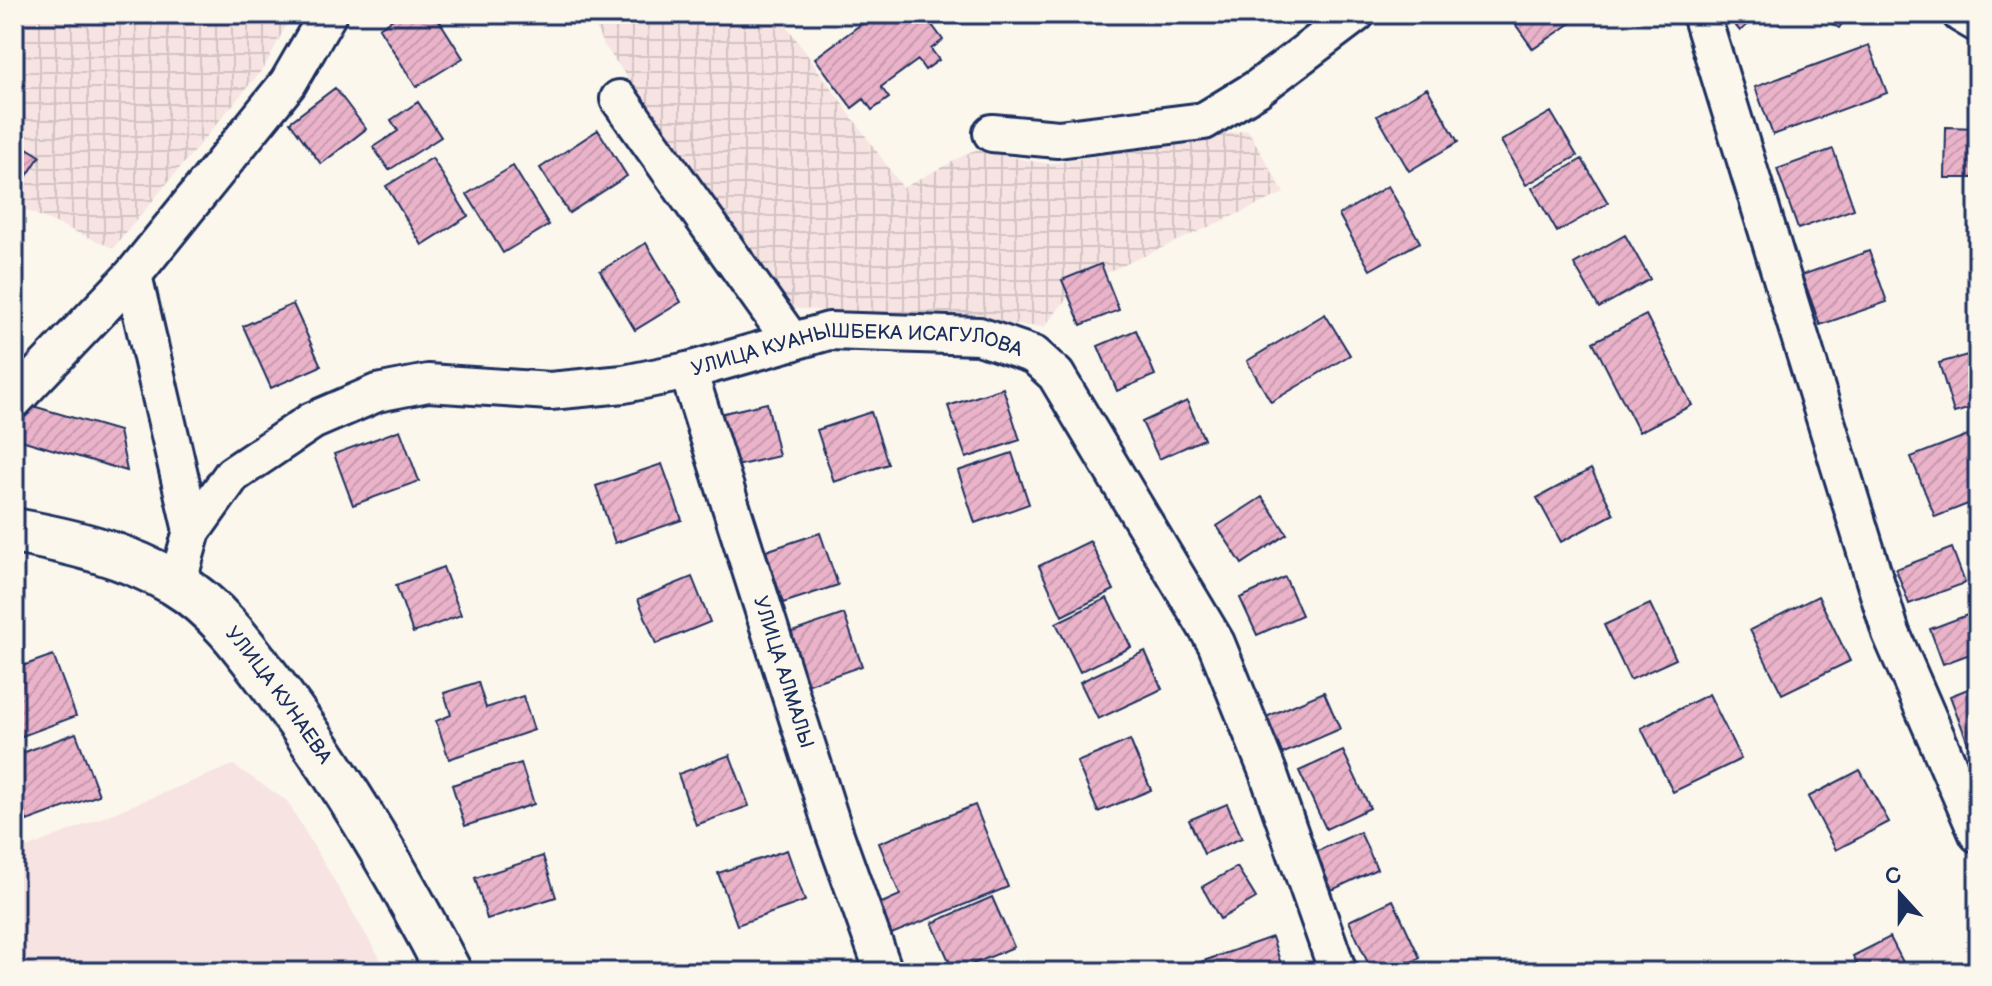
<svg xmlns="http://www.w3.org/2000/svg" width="1992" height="986" viewBox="0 0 1992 986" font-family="'Balsamiq Sans',sans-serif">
<defs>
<pattern id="industrial-grid" width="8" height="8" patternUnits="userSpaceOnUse" patternTransform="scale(2)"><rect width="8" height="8" fill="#f6e3e2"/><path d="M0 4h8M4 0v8" fill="none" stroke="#d2c3c4"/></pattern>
<pattern id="building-hatch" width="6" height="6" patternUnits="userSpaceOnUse" patternTransform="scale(2)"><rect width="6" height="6" fill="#eab3c9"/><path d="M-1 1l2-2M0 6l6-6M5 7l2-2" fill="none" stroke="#c89aaf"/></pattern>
</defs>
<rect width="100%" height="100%" fill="#fbf7ec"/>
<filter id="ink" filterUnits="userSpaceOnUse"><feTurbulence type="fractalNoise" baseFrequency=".0125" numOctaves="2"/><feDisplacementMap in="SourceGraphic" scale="16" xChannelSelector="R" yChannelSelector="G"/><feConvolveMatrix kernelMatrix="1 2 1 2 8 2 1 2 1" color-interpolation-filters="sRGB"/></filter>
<g filter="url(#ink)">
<path fill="#f6e3e2" d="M233,765L287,801L388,972H14V853Z"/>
<path fill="url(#industrial-grid)" d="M14,14H292L265,66L113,248L14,205Z
M589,14H778L903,188L974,150L1049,164L1248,130L1284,193L1077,286L1044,327L792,308L602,42Z"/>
<path fill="url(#building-hatch)" stroke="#1b2f5e" stroke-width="2" d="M401,14H435L463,58L416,87L379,28Z
M875,14H924L943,40L931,49L939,60L925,70L918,60L881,87L889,98L872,110L864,99L852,108L815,58Z
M1508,14H1578L1580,17L1533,49Z
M1726,14H1760L1740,31Z
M1817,14H1849L1839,28Z
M1869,45L1887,93L1773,135L1755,87Z
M335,88L366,129L321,164L290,122Z
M1427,88L1458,142L1409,171L1377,116Z
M418,102L441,137L389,170L373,147L398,131L391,120Z
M1551,112L1577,156L1526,185L1501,141Z
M1946,127L1978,128V178H1945Z
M598,130L627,176L569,213L540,168Z
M14,140L40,156L15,194H14Z
M1833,149L1854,209L1798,229L1777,169Z
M432,158L468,216L422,245L386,186Z
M1582,159L1608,203L1557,232L1532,188Z
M513,166L549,225L503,253L467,194Z
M1388,186L1420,242L1370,270L1339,215Z
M1625,235L1650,279L1599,308L1574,264Z
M646,243L681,302L635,330L600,271Z
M1869,251L1887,302L1820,325L1802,275Z
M1101,264L1119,310L1081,325L1062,280Z
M293,304L321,366L271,388L243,326Z
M1325,314L1350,355L1271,402L1247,361Z
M1646,315L1692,405L1639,432L1593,342Z
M1136,330L1155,375L1117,391L1098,346Z
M1978,352V406L1954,413L1939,363Z
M1003,388L1020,440L966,458L948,406Z
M1187,401L1204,439L1159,459L1142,422Z
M767,403L779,456L723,469L711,416Z
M26,404L119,431L127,471L14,438V417Z
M871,412L888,464L834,482L817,430Z
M400,430L419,481L353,505L334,454Z
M1978,431V500L1935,517L1911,457Z
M1012,453L1029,504L975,523L958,471Z
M662,464L682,520L615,543L596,486Z
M1591,469L1614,514L1561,542L1537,498Z
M1262,497L1287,534L1242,564L1217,526Z
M820,533L838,585L783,603L766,551Z
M1090,541L1114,590L1062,616L1039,566Z
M1952,548L1965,583L1909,604L1896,569Z
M443,567L461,615L413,633L396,585Z
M692,577L710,622L656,644L638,599Z
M1285,577L1302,615L1257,635L1240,598Z
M1818,596L1850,661L1782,694L1750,630Z
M1107,598L1131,647L1080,672L1056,623Z
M1650,604L1676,659L1630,680L1604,625Z
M1978,611V651L1943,664L1930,629Z
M844,614L862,666L801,687L783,635Z
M1145,651L1162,689L1098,719L1080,682Z
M53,655L76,716L14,739V669Z
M478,682L486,708L523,696L534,730L449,759L436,721L451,715L444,693Z
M1978,685V742L1969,746L1950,696Z
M1324,692L1340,729L1282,754L1266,717Z
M1709,694L1741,759L1673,792L1641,728Z
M76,733L99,795L27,821L14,785V756Z
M1130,740L1151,790L1098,812L1077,762Z
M1343,751L1370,808L1326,829L1299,771Z
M730,755L749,806L696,825L678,774Z
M521,763L534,804L465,826L452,785Z
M1860,770L1889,822L1836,850L1808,797Z
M1227,804L1242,838L1204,854L1189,820Z
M975,805L1008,887L889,935L877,905L900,895L879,843Z
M1360,832L1377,869L1332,890L1315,852Z
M787,850L805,901L737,925L718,873Z
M543,856L556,897L487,919L475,878Z
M1237,867L1256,898L1220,919L1202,887Z
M992,897L1014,947L954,972L932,923Z
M1393,900L1420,958L1390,972H1372L1349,921Z
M1272,937L1282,967L1266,972H1197L1195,964Z
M1890,937L1908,972H1861L1853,956Z"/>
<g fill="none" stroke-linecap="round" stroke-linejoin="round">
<defs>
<g id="minor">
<path d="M1701,14L1891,633L1978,834"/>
<path d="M1961,14L1978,24"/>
<path d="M619,99L792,342"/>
<path d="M992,133L1058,139L1204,121L1258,88L1356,14"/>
<path d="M133,275L192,531"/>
<path id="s1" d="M688,371L834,832L884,972"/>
<path d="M14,400L133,275L288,83L328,14"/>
<path id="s2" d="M177,584L192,531L232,475L312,421L377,393L428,383L550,391L624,384L688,371L829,331L979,336L1034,355L1056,375L1216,643L1268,772L1338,972"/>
</g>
<g id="major">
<path id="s3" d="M14,531C70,541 125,554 175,583C217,608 246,649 275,688C341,777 398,873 449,972"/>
</g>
</defs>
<use href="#minor" stroke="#1b2f5e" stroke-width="42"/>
<use href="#major" stroke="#1b2f5e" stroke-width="50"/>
<use href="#minor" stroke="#fbf7ec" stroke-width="36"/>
<use href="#major" stroke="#fbf7ec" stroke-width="44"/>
</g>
</g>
<g text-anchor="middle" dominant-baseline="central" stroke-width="8" stroke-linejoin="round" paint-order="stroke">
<g font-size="20" fill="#1b2f5e" stroke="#fbf7ec">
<text stroke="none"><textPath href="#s2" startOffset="778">УЛИЦА КУАНЫШБЕКА ИСАГУЛОВА</textPath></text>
<text stroke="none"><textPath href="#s1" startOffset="316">УЛИЦА АЛМАЛЫ</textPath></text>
<text stroke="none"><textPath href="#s3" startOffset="324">УЛИЦА КУНАЕВА</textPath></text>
</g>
</g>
<rect width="1992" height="986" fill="none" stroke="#fbf7ec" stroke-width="48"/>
<rect x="24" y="24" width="1944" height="938" fill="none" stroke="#1b2f5e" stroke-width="3" filter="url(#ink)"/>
<g transform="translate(1900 894) rotate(339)" stroke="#fbf7ec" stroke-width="6" paint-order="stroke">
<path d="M0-6L14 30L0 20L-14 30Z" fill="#1b2f5e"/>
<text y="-12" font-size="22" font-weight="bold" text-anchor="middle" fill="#1b2f5e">С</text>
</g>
</svg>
